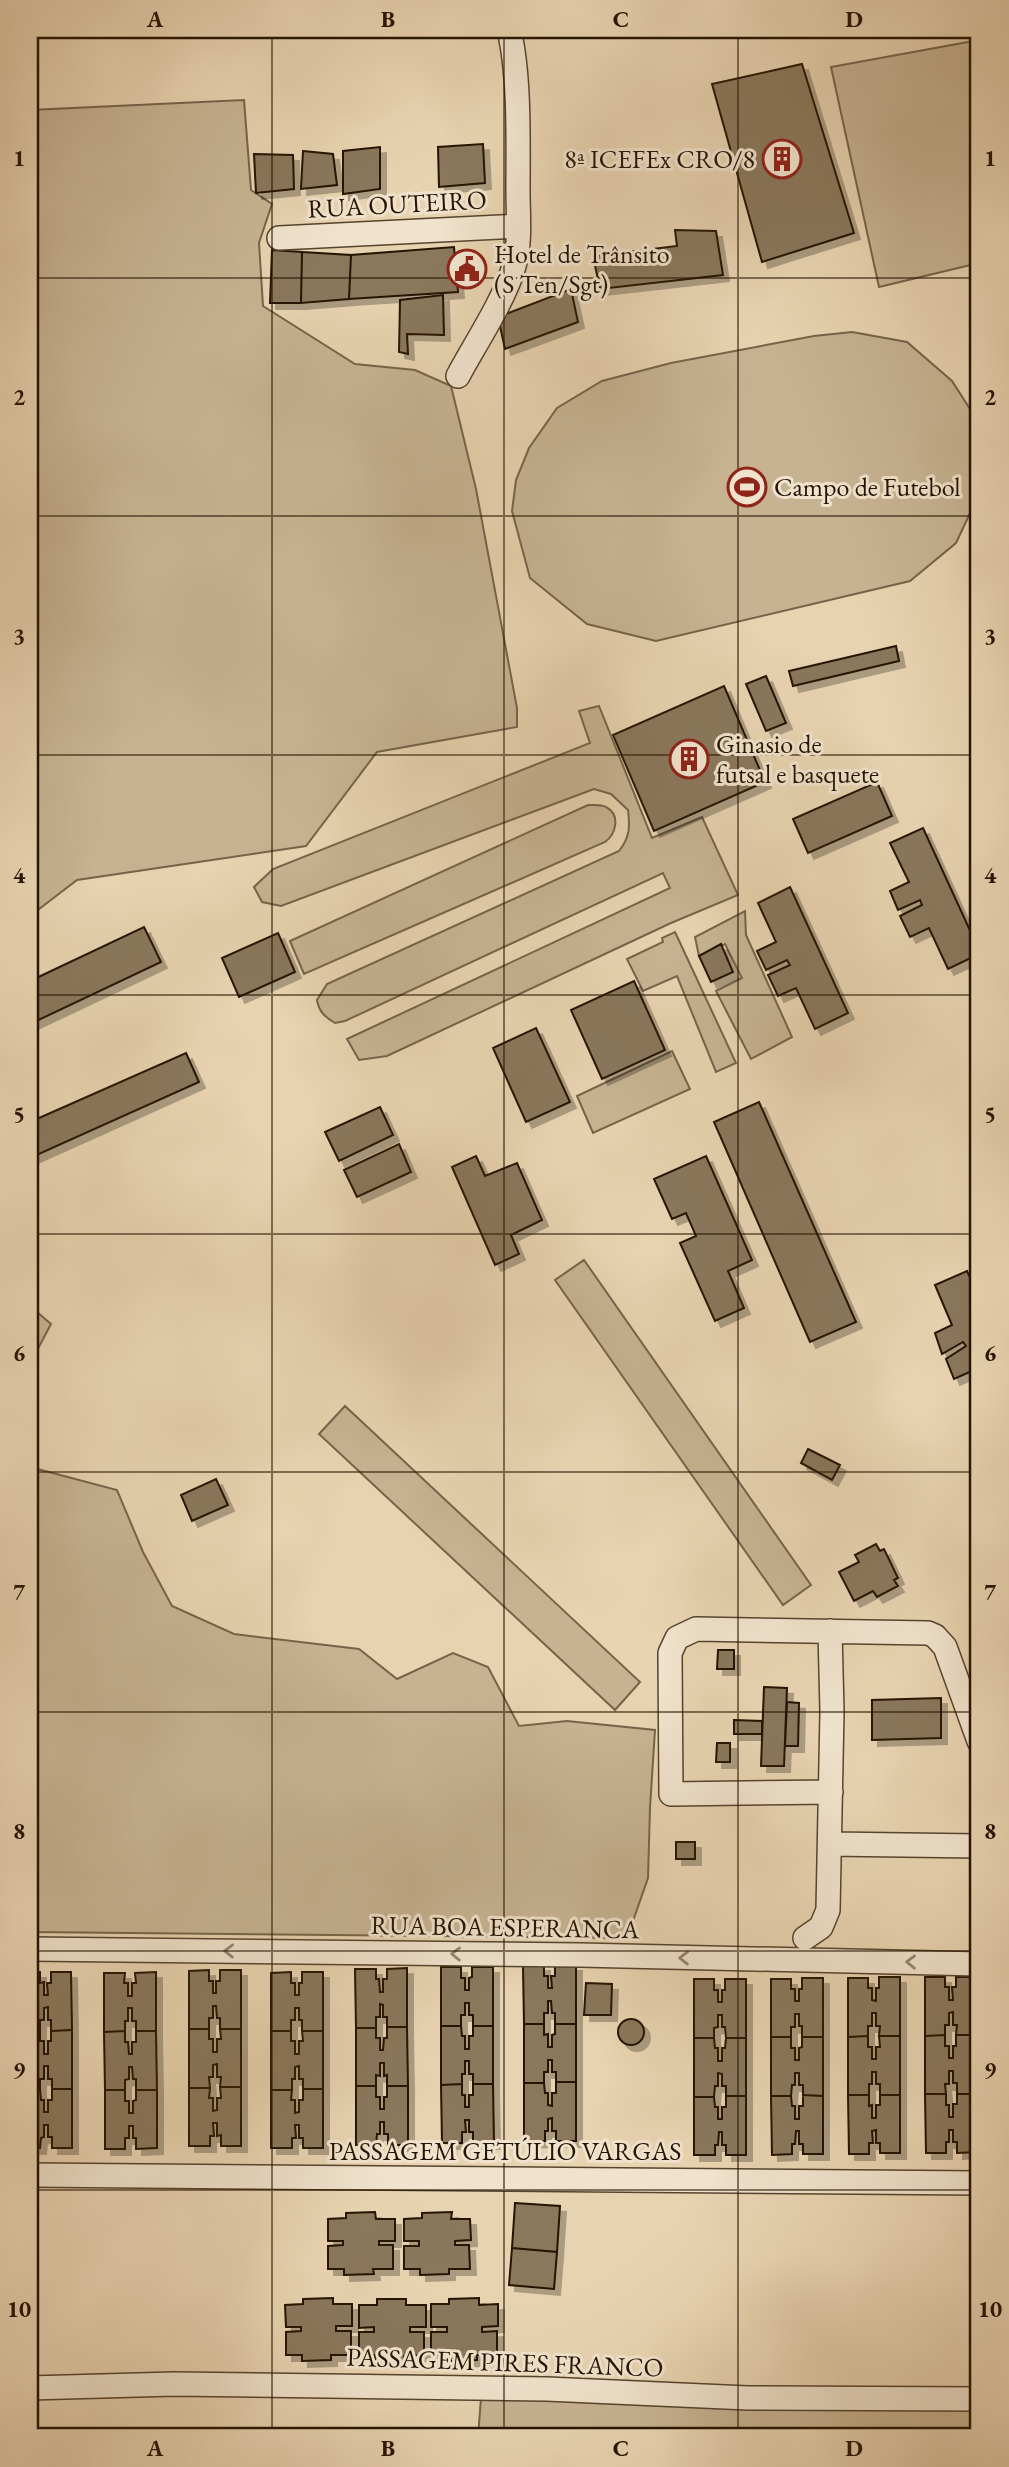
<svg xmlns="http://www.w3.org/2000/svg" width="1009" height="2467" viewBox="0 0 1009 2467" font-family="'EB Garamond',serif">
<defs>
<filter id="shadow"><feDropShadow dx="6" dy="6" stdDeviation="0" flood-color="#0004"/></filter>
</defs>
<rect width="100%" height="100%" fill="#e8d3b0"/>
<filter id="stains"><feTurbulence type="fractalNoise" baseFrequency=".00286" numOctaves="4"/><feColorMatrix values="0 0 0 0 .2 0 0 0 0 .09 0 0 0 0 .02 0 0 0 .5 -.17"/></filter>
<radialGradient id="worn" r=".72"><stop offset=".6" stop-color="#630" stop-opacity="0"/><stop offset="1" stop-color="#630" stop-opacity=".3"/></radialGradient>
<path fill="#c7b392" stroke="#76644a" stroke-width="2" d="M979,40V263L879,287L831,67Z
M244,100L251,190L272,204L259,243L263,306L355,364L415,370L451,386L476,489L517,708V727L377,752L306,846L77,880L30,916V110Z
M852,332L907,342L952,381L979,423V494L956,543L910,581L656,641L587,624L530,578L512,511L516,480L529,448L557,408L602,381L671,363L814,336Z
M599,706L652,838L702,817L738,895L671,923L387,1056L359,1060L347,1039L670,888L663,873L345,1021L335,1023C325,1017 319,1012 317,1000L327,984L619,851C630,837 630,827 628,810L611,794L594,789L281,906L262,902L254,887L273,869L590,743L579,711Z
M588,805C594,805 601,804 606,807C621,815 616,834 605,842L304,974L290,941Z
M745,911L746,935L792,1037L751,1059L716,991L742,978L725,944L699,956L695,937Z
M675,932L736,1063L716,1072L677,976L643,991L627,959L663,942L662,938Z
M672,1051L690,1089L593,1133L577,1096Z
M584,1260L811,1585L783,1605L555,1280Z
M30,1306L51,1324L33,1358L30,1360Z
M345,1406L640,1682L615,1710L319,1434Z
M30,1467L117,1490L143,1552L172,1606L234,1634L359,1649L397,1679L453,1653L488,1667L519,1726L567,1721L655,1730L650,1808L648,1878L627,1938L30,1932Z
M481,2398L979,2410V2437H478Z"/>
<path fill="#8a775c" stroke="#251401" stroke-width="2" filter="url(#shadow)" d="M802,64L854,233L762,262L712,84Z
M483,144L485,183L439,187L438,147Z
M380,147V189L343,194V151Z
M303,151L333,154L337,185L301,189Z
M254,154L293,155L294,189L256,193Z
M675,230L716,231L723,275L600,289L593,256L677,246Z
M454,247L458,292L349,299L351,255Z
M272,250L302,252L301,303H270Z
M302,252L351,255L349,299L301,303Z
M571,289L578,322L505,349L498,317Z
M443,295L444,335L407,334L408,354L399,352L400,300Z
M896,646L899,661L793,686L789,671Z
M766,676L786,723L766,731L746,684Z
M724,686L765,782L654,831L613,735Z
M877,782L892,816L808,853L793,819Z
M923,828L979,950V954L948,969L929,928L910,937L900,916L922,905L920,900L898,910L890,891L909,882L890,843Z
M790,887L848,1013L815,1029L796,988L778,996L768,975L790,965L787,960L766,970L757,951L776,942L758,903Z
M144,927L161,962L30,1024V981Z
M278,933L295,972L239,997L222,958Z
M721,944L733,972L711,982L699,956Z
M634,981L665,1050L602,1079L571,1010Z
M536,1028L570,1102L526,1122L493,1048Z
M186,1053L199,1082L30,1158V1122Z
M759,1102L856,1322L810,1342L714,1122Z
M380,1107L393,1135L339,1161L325,1132Z
M399,1144L411,1172L357,1197L344,1170Z
M476,1156L485,1176L517,1163L542,1220L511,1235L519,1254L495,1265L452,1167Z
M706,1156L752,1260L728,1271L744,1308L715,1321L680,1243L696,1236L686,1213L672,1219L654,1179Z
M967,1271L979,1297V1383L974,1370L954,1379L946,1359L966,1346L963,1342L942,1354L935,1333L952,1325L935,1285Z
M808,1449L840,1465L832,1480L801,1463Z
M216,1479L228,1505L192,1521L181,1495Z
M876,1544L880,1551L884,1549L898,1578L894,1580L898,1586L877,1597L873,1591L854,1601L839,1572L859,1562L855,1555Z
M718,1650H734V1669H717Z
M764,1687L787,1688L784,1766H761Z
M941,1698V1738L872,1740V1700Z
M787,1702L799,1703L798,1746H785Z
M734,1720L762,1721V1734H734Z
M717,1743H730V1762H716Z
M676,1842H695V1859H676Z
M544,1965V1976H548V1988H552L551,1976H555V1965H576V2024H555V2013H552L551,2001H548V2013H544V2024H524L523,1966Z
M441,1967H461V1978H465V1990H469V1978L472,1977V1967H493V2026H473V2015H469V2003H465V2015H461V2026H441Z
M407,1968V2027H387V2017H383V2005L380,2004V2017H376V2028H356L355,1969H376V1979H379L380,1992H383V1979H387V1969Z
M209,1970V1981H213V1993H216V1981H220V1970H241V2029H220V2018H217L216,2006H213V2018H209V2029H189V1971Z
M30,1972H40V1983L44,1982V1995H48L47,1983H51V1972H71L72,2030L51,2031V2020H48V2007L44,2008V2020H40V2030L30,2031Z
M156,1972V2031H136V2021H132V2008H128V2021H125V2031L104,2032V1973H125L124,1983H128V1996H132V1983H136L135,1973Z
M291,1972V1983H295V1995H299V1983H302V1972H323V2031H302V2020H299V2008H295V2020H291V2031H271V1973Z
M879,1977H900V2036H879L880,2026H876V2013H872V2026H868V2036L848,2037V1978H868V1988H872V2000L876,2001V1988H879Z
M925,1977H945V1987H949V2000H953L952,1987H956V1977H977V2035H956L957,2025H953V2012L949,2013V2025H945V2035L925,2036Z
M802,1978H823V2037H802V2026H799V2014H795V2027H791V2037H771V1979H791V1989H795V2001H799V1989H802Z
M694,1979H714V1990H718V2002H722V1990H725V1979H746V2038H726L725,2027H722V2015H718V2027L714,2028V2038H694Z
M586,1983L612,1984L611,2015H584Z
M618 2032a13 13 0 1 1 26 0a13 13 0 1 1-26 0Z
M524,2024H544V2035L548,2034V2047H552V2035L555,2034V2024H576V2082H556V2072H552V2060H548V2072H544V2083H524Z
M441,2026H461L462,2036H465V2049H469V2036H473V2026H493V2084H473V2074H469V2061H465V2074H462V2084L441,2085Z
M387,2027H407L408,2086H387V2075L384,2076V2063H380V2076L376,2075V2086H356V2028H376V2038H380V2050H383L384,2038H387Z
M189,2029H209V2039H213V2052H217V2039H221L220,2029H241V2087H220L221,2077H217V2064L213,2065V2077H209L210,2088H189Z
M40,2030V2041H44V2054H48V2041H51V2031L72,2030V2089H52V2079H48V2066H44V2079H40V2089H30V2031Z
M125,2031V2042H128L129,2054H132V2042H136V2031H156L157,2090H136V2079H133L132,2067H129V2079L125,2080V2090H105L104,2032Z
M271,2031H291V2041H295V2054H299V2041H303L302,2031H323V2089H303V2079H299V2066L295,2067V2079H292V2090H271Z
M945,2035V2046H949V2058H953V2046H956V2035H977V2094H957V2083H953V2071H949V2084H945L946,2094H925V2036Z
M868,2036V2047H872V2059H876V2047H880L879,2036H900V2095H880V2084H876V2072H872V2084H869V2095H848V2037Z
M771,2037H791V2048H795V2060H799V2048L802,2047V2037H823V2096L803,2095V2085H799V2073H795V2085H792L791,2096H771Z
M694,2038H714L715,2048H718V2061H722V2048H725L726,2038H746V2096H726V2086H722V2074L718,2073V2086H715L714,2097H694Z
M556,2082H576V2141H556V2131H552V2118L548,2119V2131H545V2141L524,2142V2083H544L545,2093H548V2105L552,2106V2093H556Z
M462,2084V2095H465V2107H469V2095H473V2084H493L494,2143H473V2132H469V2120H465L466,2132H462V2143H442L441,2085Z
M356,2086H376V2097H380V2109H384V2097H387V2086H408V2145H388V2134H384V2122H380V2134H377L376,2145H356Z
M220,2087H241V2146H221V2135L217,2136V2123H213L214,2136H210V2146H189V2088H210L209,2098H213V2111L217,2110V2098H221Z
M30,2089H40L41,2100H44V2112H48V2100H52V2089H72V2148H52V2137H48V2125H44V2137L41,2138L40,2148H30Z
M303,2089H323V2148H303V2138H299V2125H295L296,2138H292V2148H271V2090H292L291,2100H295V2113L299,2112V2100H303Z
M105,2090H125V2101H129V2113H133V2101L136,2100V2090H157V2148L136,2149V2138H133V2126H129V2138H125V2149H105Z
M925,2094H946V2105H949V2117H953V2104H957V2094H977V2152L957,2153V2142H953V2130H949V2142H946V2153H926Z
M803,2095L823,2096V2154H803V2144H799V2131H796L795,2144H792V2154L772,2155L771,2096H791L792,2106H795V2119H799V2106H803Z
M848,2095H869V2106L872,2105V2118H876V2105H880V2095H900V2153H880V2143H876V2130L872,2131L873,2143H869V2154H849Z
M726,2096H746V2155H726V2145H722V2132H719L718,2145H715V2155H694V2097H714L715,2107H718V2119H722V2107H726Z
M515,2203L560,2206L557,2252L512,2248Z
M375,2212L376,2219H395V2241H379V2245H393V2269H373L374,2274L344,2275V2269H328V2246L343,2245V2241H328V2219L346,2218V2213Z
M452,2212L451,2219H470L471,2240L455,2241V2245H469L470,2269H449V2274L420,2275V2269H404V2246H419V2241H404V2219L422,2218V2213Z
M512,2248L557,2252L554,2289L509,2285Z
M333,2298V2304H352V2326H336V2331H351V2355H331V2360L302,2361V2355H286V2332L301,2331V2327H286L285,2305L303,2304V2299Z
M479,2298V2305L498,2304V2326L482,2327V2332L497,2331V2355H477V2360L448,2361V2355H431V2332H447V2327H431V2304H449V2299Z
M377,2299H406V2305H426V2327H410V2332H424V2355L404,2356V2361L375,2362V2355H359V2332H374V2327L359,2328V2305H377Z"/>
<g fill="none" stroke-linecap="round" stroke-linejoin="round">
<defs>
<path id="street" d="M279,238L518,226
M458,376C475,344 505,299 514,266C521,242 518,215 518,191C518,142 520,76 509,30
M831,1792L671,1794L670,1653L677,1638L696,1629L928,1633L935,1636L945,1647L979,1741
M830,1844L979,1846
M805,1938L821,1927L828,1910L832,1712L830,1631
M30,1949L580,1955L979,1964
M30,2175L979,2183
M30,2388L174,2384L547,2389L748,2398L979,2399"/>
</defs>
<use href="#street" stroke="#56442d" stroke-width="26"/>
<use href="#street" stroke="#f0e2cc" stroke-width="23"/>
</g>
<defs><path id="oneway-chevron" d="M-2-3.5L2.5 0L-2 3.5" fill="none" stroke-width="1.6" stroke-linecap="round" stroke-linejoin="round" transform="scale(1.75)"/></defs>
<g stroke="#958571">
<use href="#oneway-chevron" transform="translate(229 1951) rotate(-179)"/>
<use href="#oneway-chevron" transform="translate(456 1954) rotate(-179)"/>
<use href="#oneway-chevron" transform="translate(684 1958) rotate(-179)"/>
<use href="#oneway-chevron" transform="translate(911 1962) rotate(-179)"/>
</g>
<path fill="none" stroke="#251401" stroke-width="2" stroke-opacity="0.55" d="M272,30V2437M504,30V2437M738,30V2437M30,278H979M30,516H979M30,755H979M30,995H979M30,1234H979M30,1472H979M30,1712H979M30,1951H979M30,2190H979"/>
<defs>
<symbol id="building-ring" viewBox="-11 -11 22 22"><circle r="9.5" fill="#f0e2cc" stroke="#8f2418" stroke-width="1.5"/><path d="M-4-6H4V6H1V3H-1V6H-4ZM-2.5-4.3h1.7v1.8h-1.7ZM.8-4.3h1.7v1.8H.8ZM-2.5-1h1.7V.8h-1.7ZM.8-1h1.7V.8H.8Z" fill="#8f2418"/></symbol>
<symbol id="civic-ring" viewBox="-11 -11 22 22"><circle r="9.5" fill="#f0e2cc" stroke="#8f2418" stroke-width="1.5"/><path d="M-.6-6.5H3V-4.5H.6V-3L4-1V1h2V6H-6V1h2V-1L-.6-3ZM-1.2 2.5V6h2.4V2.5Z" fill="#8f2418"/></symbol>
<symbol id="stadium-ring" viewBox="-11 -11 22 22"><circle r="9.5" fill="#f0e2cc" stroke="#8f2418" stroke-width="1.5"/><path d="M0-5a6.5 5 0 1 0 0 10a6.5 5 0 1 0 0-10ZM-3.5-1.8h7v3.6h-7Z" fill="#8f2418"/></symbol>
</defs>
<g fill-rule="evenodd">
<use href="#building-ring" x="760" y="137" width="44" height="44"/>
<use href="#civic-ring" x="445" y="247" width="44" height="44"/>
<use href="#stadium-ring" x="725" y="465" width="44" height="44"/>
<use href="#building-ring" x="667" y="737" width="44" height="44"/>
</g>
<g text-anchor="middle" dominant-baseline="central" stroke-width="6" stroke-linejoin="round" paint-order="stroke">
<g font-size="26" fill="#251401" stroke="#f0e2cc" text-anchor="start">
<text x="755" y="159" text-anchor="end">8ª ICEFEx CRO/8</text>
<text x="494" y="254">Hotel de Trânsito<tspan x="494" dy="30">(S Ten/Sgt)</tspan></text>
<text x="774" y="487">Campo de Futebol</text>
<text x="716" y="744">Ginasio de<tspan x="716" dy="30">futsal e basquete</tspan></text>
</g>
<g font-size="26" fill="#251401" stroke="#f0e2cc">
<text transform="translate(397 204) rotate(-3)">RUA OUTEIRO</text>
<text transform="translate(505 1927) rotate(1)">RUA BOA ESPERANCA</text>
<text x="505" y="2151">PASSAGEM GETÚLIO VARGAS</text>
<text transform="translate(505 2362) rotate(2)">PASSAGEM PIRES FRANCO</text>
</g>
</g>
<rect width="1009" height="2467" fill="none" stroke="#e8d3b0" stroke-width="77"/>
<rect x="38" y="38" width="932" height="2390" fill="none" stroke="#251401" stroke-width="2.5"/>
<g font-size="23" text-anchor="middle" font-weight="bold" fill="#251401">
<text x="155" y="27">A</text>
<text x="388" y="27">B</text>
<text x="621" y="27">C</text>
<text x="854" y="27">D</text>
<text x="19" y="166">1</text>
<text x="990" y="166">1</text>
<text x="19" y="405">2</text>
<text x="990" y="405">2</text>
<text x="19" y="644">3</text>
<text x="990" y="644">3</text>
<text x="19" y="883">4</text>
<text x="990" y="883">4</text>
<text x="19" y="1122">5</text>
<text x="990" y="1122">5</text>
<text x="19" y="1361">6</text>
<text x="990" y="1361">6</text>
<text x="19" y="1600">7</text>
<text x="990" y="1600">7</text>
<text x="19" y="1839">8</text>
<text x="990" y="1839">8</text>
<text x="19" y="2078">9</text>
<text x="990" y="2078">9</text>
<text x="19" y="2317">10</text>
<text x="990" y="2317">10</text>
<text x="155" y="2456">A</text>
<text x="388" y="2456">B</text>
<text x="621" y="2456">C</text>
<text x="854" y="2456">D</text>
</g>
<rect width="100%" height="100%" filter="url(#stains)"/>
<rect width="100%" height="100%" fill="url(#worn)"/>
</svg>
